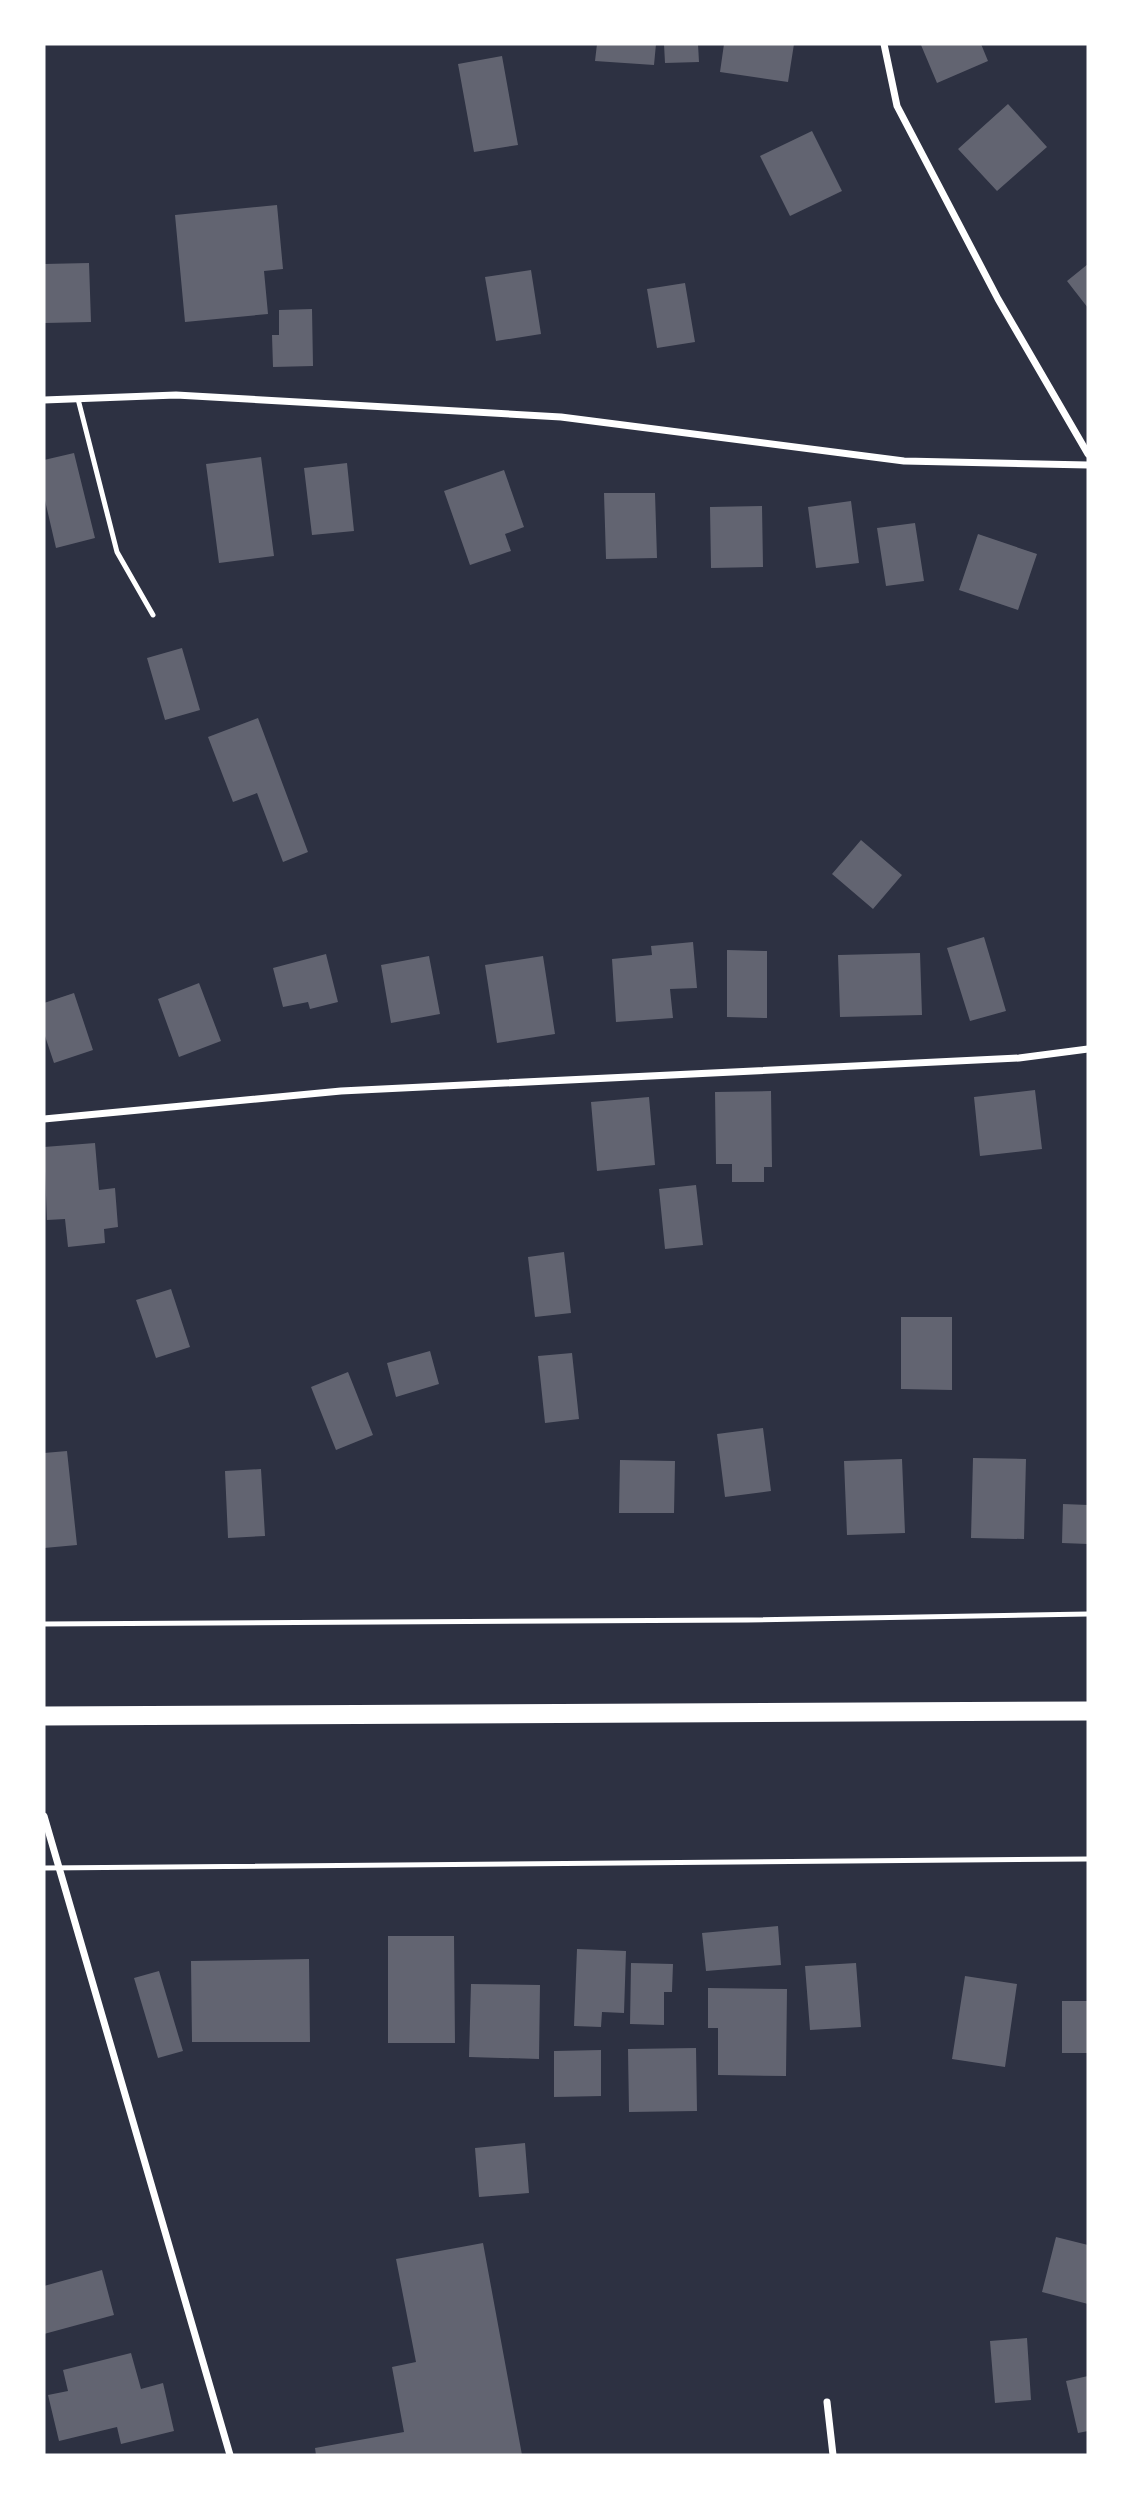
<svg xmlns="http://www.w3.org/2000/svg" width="1132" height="2499" viewBox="0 0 1132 2499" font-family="Georgia,serif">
<rect width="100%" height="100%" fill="#2d3142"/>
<path fill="#626471" d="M597,44H656L654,65L595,61Z
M664,44H698L699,62L665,63Z
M724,44H794L788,82L720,72Z
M924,44H981L988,61L937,83L921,45Z
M502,56L518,145L474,152L458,64Z
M1008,104L1047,147L997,191L958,149Z
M812,131L842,191L790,216L760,156Z
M277,205L283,269L264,271L268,314L185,322L175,215Z
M89,263L91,322L45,323L44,264Z
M1088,264V308L1067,281Z
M531,270L541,334L496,341L485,277Z
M685,283L695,342L657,348L647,289Z
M312,309L313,366L273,367L272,335H279V310Z
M74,453L95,538L56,548L44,496V460Z
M261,457L274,556L219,563L206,464Z
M347,463L354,531L312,535L304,468Z
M504,470L524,527L505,534L511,551L470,565L444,491Z
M604,493H655L657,558L606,559Z
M851,501L859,563L816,568L808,507Z
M762,506L763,567L711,568L710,507Z
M915,523L924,581L886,586L877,528Z
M978,534L1037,554L1018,610L959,590Z
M182,648L200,710L165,720L147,658Z
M258,718L308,852L283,862L257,793L233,802L208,737Z
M861,840L902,875L873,909L832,874Z
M984,937L1006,1011L970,1021L947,948Z
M693,942L697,988L670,989L673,1018L616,1022L612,959L652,955L651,946Z
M727,950L767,951V1018L727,1017Z
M920,953L922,1015L840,1017L838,955Z
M326,954L338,1002L310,1009L308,1002L283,1007L273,968Z
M429,956L440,1014L391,1023L381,965Z
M543,956L555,1034L497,1043L485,965Z
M199,983L221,1041L179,1057L158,999Z
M74,993L93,1050L54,1063L44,1033V1003Z
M1035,1090L1042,1149L980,1156L974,1097Z
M771,1091L772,1167H764V1182H732V1164H716L715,1092Z
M649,1097L655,1165L597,1171L591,1102Z
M95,1143L99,1190L115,1188L118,1227L104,1229L105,1243L68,1247L65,1219L47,1220L44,1147Z
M696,1185L703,1245L665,1249L659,1189Z
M564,1252L571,1313L535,1317L528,1257Z
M171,1289L190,1347L156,1358L136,1300Z
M901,1317H952V1390L901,1389Z
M430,1351L439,1384L396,1397L387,1363Z
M572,1353L579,1419L545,1423L538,1356Z
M348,1372L373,1435L336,1450L311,1387Z
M763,1428L771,1491L725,1497L717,1434Z
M67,1451L77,1545L44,1548V1453Z
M973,1458L1026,1459L1024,1539L971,1538Z
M902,1459L905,1533L847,1535L844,1461Z
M620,1460L675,1461L674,1513H619Z
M261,1469L265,1536L228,1538L225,1471Z
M1063,1504L1088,1505V1544L1062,1543Z
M778,1926L781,1965L706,1971L702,1933Z
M388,1936H454L455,2043H388Z
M577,1949L626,1951L624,2013L602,2012L601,2027L574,2026Z
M309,1959L310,2042H192L191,1961Z
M631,1963L673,1964L672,1992H664V2025L630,2024Z
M856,1963L861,2027L810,2030L805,1966Z
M159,1971L183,2051L158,2058L134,1978Z
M965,1976L1017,1984L1005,2067L952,2059Z
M471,1984L540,1985L539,2059L469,2057Z
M708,1988L787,1989L786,2076L718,2075V2028H708Z
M1062,2001H1088V2053H1062Z
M696,2048L697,2111L629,2112L628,2049Z
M601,2050V2096L554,2097V2051Z
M525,2143L529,2193L479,2197L475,2148Z
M1056,2237L1088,2245V2304L1042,2292Z
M483,2243L522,2455H316L315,2448L404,2432L392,2367L416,2362L396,2259Z
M102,2270L114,2315L44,2334V2286Z
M1027,2338L1031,2400L995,2403L990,2341Z
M131,2353L141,2389L163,2383L174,2431L121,2444L117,2427L59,2441L48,2395L68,2391L63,2370Z
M1088,2376V2431L1078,2433L1066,2381Z"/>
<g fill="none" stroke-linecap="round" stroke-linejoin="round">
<path stroke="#fff" stroke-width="5" d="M78,399L117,552L153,615
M44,1624L747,1620L1088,1614
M44,1868L1088,1859"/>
<path stroke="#fff" stroke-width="7" d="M884,44L897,106L998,299L1088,454
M44,400L176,395L561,417L904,461L1088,465
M44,1119L341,1091L1019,1058L1088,1049
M44,1816L230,2455
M827,2402L833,2455"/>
<path stroke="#fff" stroke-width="19" d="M44,1716L1088,1711"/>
</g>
<rect width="1132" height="2499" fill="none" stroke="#ffffff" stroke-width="91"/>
</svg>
